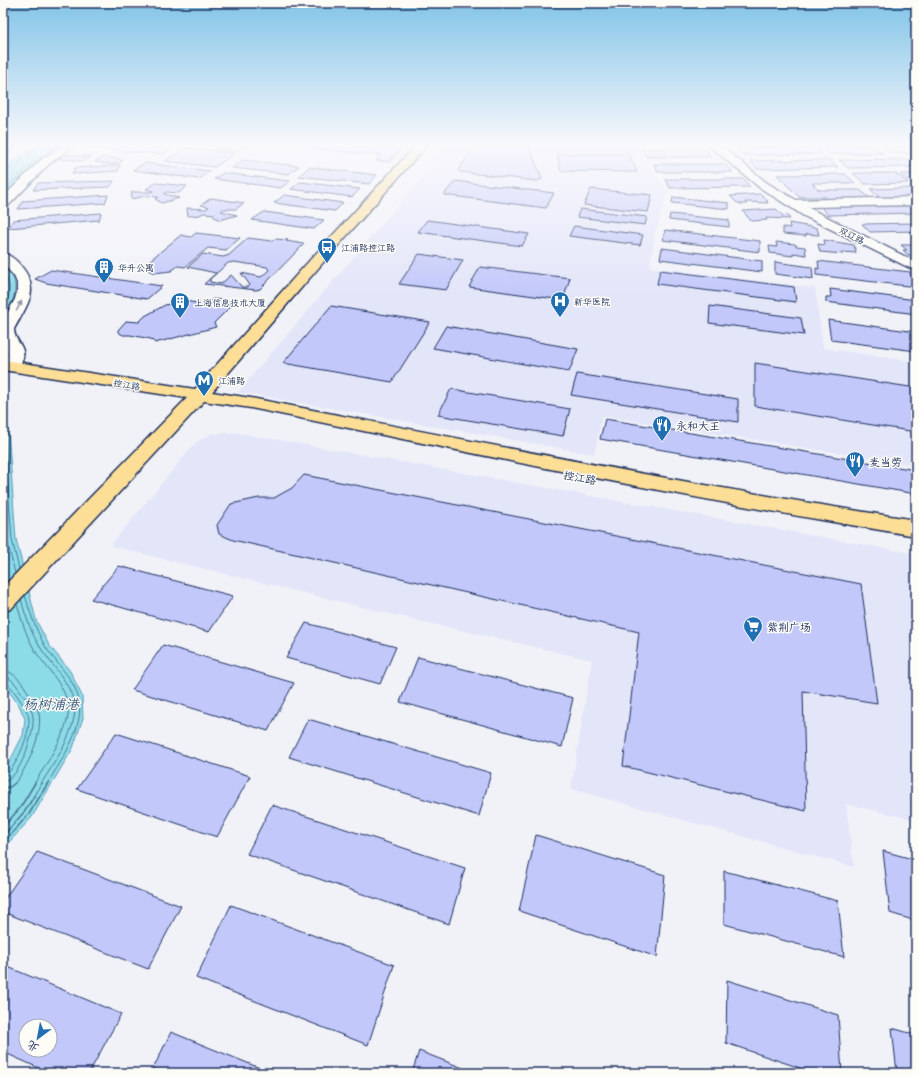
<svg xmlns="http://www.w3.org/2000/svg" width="919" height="1076" viewBox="0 0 919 1076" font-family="'Playpen Sans','LXGW WenKai TC',sans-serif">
<rect width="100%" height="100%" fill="#f1f2f8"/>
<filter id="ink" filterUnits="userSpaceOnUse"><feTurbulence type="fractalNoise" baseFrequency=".025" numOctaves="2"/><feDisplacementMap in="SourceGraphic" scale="8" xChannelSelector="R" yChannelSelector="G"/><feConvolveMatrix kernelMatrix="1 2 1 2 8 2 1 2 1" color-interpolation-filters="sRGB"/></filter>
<g filter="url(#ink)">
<path fill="#e3e5f9" d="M448,144H633L668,191L655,233L650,267L815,288L823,348L916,362V465L602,416L594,454L238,392L436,161Z
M226,433H239L916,554V820L846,804L854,867L571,789L592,660L420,621L110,546L195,443L211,434Z"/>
<path fill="#8cdce8" stroke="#5f97b1" d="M37,144H66L31,169L3,198V169Z
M3,265C6,270 13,276 14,281C18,296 7,311 3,325Z
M3,360L16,539L36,620L49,645L70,671L82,696L83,718L73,748L32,817L3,849V775L23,735L25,719L19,705L3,684Z"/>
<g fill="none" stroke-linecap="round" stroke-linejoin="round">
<path stroke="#487495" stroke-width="1" d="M3,172L7,171L37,149L39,144
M3,192L29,166L60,144
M3,272C13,286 10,295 3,310
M3,418L12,540L19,569
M3,489L7,540L15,573
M25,595C30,613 36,630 45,646C60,670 84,685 79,718C75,742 59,764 47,784
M21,599C26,617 31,634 42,650C55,670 79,691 74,718C69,742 54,763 41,784
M17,604C22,622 27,639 38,655C50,673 71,691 68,716C65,736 45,766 34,784
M3,670C14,672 20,680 26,689C31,697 37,705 39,714C43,734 27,769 14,784
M3,676C11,678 15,683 19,689C25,698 32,707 33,717C35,732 20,780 3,782
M3,682C10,684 12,689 16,694C21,702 28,710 29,719C30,734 16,770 3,777"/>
<path stroke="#487495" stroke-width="1.5" d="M3,788L10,787L15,783
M3,827L20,808L35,783
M3,836L25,811L42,783
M3,843L29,814L48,783"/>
</g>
<path fill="#c2c8fa" stroke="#1b2f5e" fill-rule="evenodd" d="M83,144H131L172,148L163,154L142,152L140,153L79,146Z
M225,144H247L237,151L218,149Z
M313,144H407L389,162L376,161L380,155L309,148Z
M477,144H528L542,179L537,181L461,172L458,170Z
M873,145L883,153L831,154L822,146Z
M883,145H916V153H893Z
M813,146L822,154L744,155L737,147Z
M186,148L235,153L215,167L164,161Z
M642,149H706L711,157H647Z
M60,154L91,157L83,161L52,158Z
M557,154H629L637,172L561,171Z
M103,157L120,159L119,160H123L119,163L112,164L95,162Z
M916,159V167L848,168L839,160Z
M243,160L299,166L289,174L232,168Z
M829,160L838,167L757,169L750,161Z
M145,163L210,171L199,179L133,170Z
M654,164H724L733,172H658Z
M120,165L118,171L72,174L75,168Z
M309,167L377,175L369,184L299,176Z
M223,173L290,181L281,188L214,179Z
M853,173H895L908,183L865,184Z
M845,174L855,183H812L819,190H860L871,199L828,200L826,197H799L777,175Z
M900,174H916V188Z
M665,179H744L750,187L670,188Z
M114,181L110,187L33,190L38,183Z
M455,181L554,193L546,208L444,195Z
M300,182L360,189L352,197L291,189Z
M156,183L187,186L179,193L166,192L164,194L179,198L162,203L155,199L158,197L146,196L131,199L132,192H150L153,191L146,189Z
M912,188L916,191V200L884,201L870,189Z
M591,189L652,195L648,212L584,205Z
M761,194L768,201H766L768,203L745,202L747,204H741L736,202L730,196Z
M108,195L105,203L18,209L23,201Z
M284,195L343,203L335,211L274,203Z
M673,197L729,203V209L672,203Z
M211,198L244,203L236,209H223L221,211L237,215L220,220L213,216L215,214L203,213L200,215L188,216L187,208L206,209L209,207L201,205Z
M882,206H916V213L828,215L821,207Z
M580,209L647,217L645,225L577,217Z
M776,209L783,216L787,215L790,219L766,218L767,220L751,221L743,211Z
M264,212L324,220L314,229L252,220Z
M101,213L99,220L9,228L13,220Z
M670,214L729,220V227L669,220Z
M427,220L529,234L522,246L418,232Z
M789,223L817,228L819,235L806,234V236L783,234V227L790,228Z
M916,223V231L870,232L862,224Z
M574,226L643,235L640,245L569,236Z
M665,230L760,241V252L663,240Z
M196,233L240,238L226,250L208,248L185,267L178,266L171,271L154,273L144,268V265L181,235L191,237Z
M248,238L272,241L275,239L288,240L286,241L304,244L260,289L256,290L204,284L216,273L188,267L203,254L223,257L229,255Z
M824,240L854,245L856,253L843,252V254L820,252L818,244L825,245Z
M776,242L795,244L796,246L805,247L806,255L793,253V256L770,253L769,246L777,247Z
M901,245H916V255H908L903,250H907Z
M662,248L762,261V272L660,259Z
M419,254L463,260L446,290L399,284Z
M818,261L910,272L912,279L916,280V287L816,275V268L819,269Z
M234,262L267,267L269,270L261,277L241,273L250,285L248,287H242L231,275L221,284L210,282V279L228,263Z
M775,262L812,267L813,279L775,274Z
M480,267L570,278L563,300L469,287Z
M51,270L162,286L147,299L46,283L35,279Z
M660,270L794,287L796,302L657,284Z
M830,289L916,300V314L826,302V297H831Z
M213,299L231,301L229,304L231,306L214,323L216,327L155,343L151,339L130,335H123L118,332V330L126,321L139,322L145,316L165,305L183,301L206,304Z
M331,306L430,322L392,382L283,363Z
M710,306L801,318L804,335L709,323Z
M828,320L916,332V351L831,340Z
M446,326L578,349L569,372L433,348Z
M755,363L916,388V432L755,406Z
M577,374L738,399V422L571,395Z
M451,389L570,409L563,436L438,415Z
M605,419L916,470V494L600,439Z
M304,475L861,584L877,703L803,691L806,811L623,766L639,632L233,540L219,534L217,525L231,504L259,498H274L292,488Z
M119,566L233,596L209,632L91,599Z
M306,623L396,647L380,684L286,658Z
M163,645L294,683L268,731L132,690Z
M418,657L573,698L562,747L400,702Z
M308,719L491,773L479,816L289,757Z
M116,733L250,776L217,837L77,789Z
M272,805L465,868L449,924L247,854Z
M536,835L665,875L657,957L519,911Z
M883,851L916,860V921L890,913Z
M37,852L181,906L148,969L3,912V901Z
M724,871L838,901L844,957L724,924Z
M231,905L394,965L368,1045L196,978Z
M3,965L121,1014L89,1073H50L3,1052ZM26,1026H50V1050H26Z
M727,980L838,1015L842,1073H815L726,1043Z
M892,1028L916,1035V1073H897Z
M171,1032L272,1073H151Z
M419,1051L476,1073H412Z"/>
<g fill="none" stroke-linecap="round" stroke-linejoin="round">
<defs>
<path id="minor" d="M5,144H16L7,153L3,154V146Z
M64,144H76L49,164L7,207L3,208V197L41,160Z
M707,144H719L767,183L796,200L916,197V205L807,207L916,262V271L804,216L759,187Z
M3,253C10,255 16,260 21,266C41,290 27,305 14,329C14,345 33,347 17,370L11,371L5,370L3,367L7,354L3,341V321L15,299L17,291V283L14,276L3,264Z"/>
<path id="major" d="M417,144H428L320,266L212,392L251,398C472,441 693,486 916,520V536C693,500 472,453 251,408L204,401L11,609L3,611V587L187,398L3,370V360L195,389L310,260Z"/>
</defs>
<use href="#minor" stroke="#1b2f5e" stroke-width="3"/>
<use href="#major" stroke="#1b2f5e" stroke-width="3"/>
<use href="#minor" fill="#fdfcf7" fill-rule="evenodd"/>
<use href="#major" fill="#fcde96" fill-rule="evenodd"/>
</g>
<defs><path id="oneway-solid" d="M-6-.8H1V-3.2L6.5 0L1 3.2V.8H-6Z"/></defs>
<use fill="#8c96aa" href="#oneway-solid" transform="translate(19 306) rotate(-62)"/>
</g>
<linearGradient id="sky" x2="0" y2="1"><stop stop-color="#83c4e8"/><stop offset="0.49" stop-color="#f9f9fc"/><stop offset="1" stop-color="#f9f9fc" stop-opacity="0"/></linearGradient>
<rect width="919" height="295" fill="url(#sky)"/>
<defs>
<symbol id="bus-pin" viewBox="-11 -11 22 30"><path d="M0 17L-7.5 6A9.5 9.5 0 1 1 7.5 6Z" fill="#1f6fb2" stroke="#fdfcf7"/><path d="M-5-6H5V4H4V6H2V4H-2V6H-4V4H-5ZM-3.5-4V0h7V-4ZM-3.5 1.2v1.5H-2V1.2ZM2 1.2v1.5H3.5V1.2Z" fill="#fff"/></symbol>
<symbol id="building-pin" viewBox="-11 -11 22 30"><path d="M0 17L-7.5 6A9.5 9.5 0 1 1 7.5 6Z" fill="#1f6fb2" stroke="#fdfcf7"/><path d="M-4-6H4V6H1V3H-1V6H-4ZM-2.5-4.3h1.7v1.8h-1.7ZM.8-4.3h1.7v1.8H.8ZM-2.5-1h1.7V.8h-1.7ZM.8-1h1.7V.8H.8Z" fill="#fff"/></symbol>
<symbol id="hospital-pin" viewBox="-11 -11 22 30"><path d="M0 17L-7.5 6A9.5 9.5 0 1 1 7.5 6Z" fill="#1f6fb2" stroke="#fdfcf7"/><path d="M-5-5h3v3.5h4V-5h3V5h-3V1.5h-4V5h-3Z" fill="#fff"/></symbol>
<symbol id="metro-pin" viewBox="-11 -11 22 30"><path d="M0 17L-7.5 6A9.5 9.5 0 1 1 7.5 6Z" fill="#1f6fb2" stroke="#fdfcf7"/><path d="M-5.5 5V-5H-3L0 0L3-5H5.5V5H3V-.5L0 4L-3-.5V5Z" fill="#fff"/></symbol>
<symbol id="restaurant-pin" viewBox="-11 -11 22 30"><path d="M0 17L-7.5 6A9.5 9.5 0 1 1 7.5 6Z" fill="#1f6fb2" stroke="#fdfcf7"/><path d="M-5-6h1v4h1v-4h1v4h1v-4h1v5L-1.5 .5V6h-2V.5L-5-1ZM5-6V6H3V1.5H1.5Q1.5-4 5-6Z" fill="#fff"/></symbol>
<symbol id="supermarket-pin" viewBox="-11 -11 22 30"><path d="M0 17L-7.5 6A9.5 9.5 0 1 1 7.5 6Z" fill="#1f6fb2" stroke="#fdfcf7"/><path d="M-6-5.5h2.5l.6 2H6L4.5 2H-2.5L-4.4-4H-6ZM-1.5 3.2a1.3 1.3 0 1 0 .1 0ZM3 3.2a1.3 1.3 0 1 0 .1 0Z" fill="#fff"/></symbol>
</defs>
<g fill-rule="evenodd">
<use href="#bus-pin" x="316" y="236" width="22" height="30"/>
<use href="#building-pin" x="93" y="256" width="22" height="30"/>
<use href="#hospital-pin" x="549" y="290" width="22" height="30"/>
<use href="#building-pin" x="169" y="291" width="22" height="30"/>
<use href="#metro-pin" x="193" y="369" width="22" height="30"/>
<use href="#restaurant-pin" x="651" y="414" width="22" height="30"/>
<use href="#restaurant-pin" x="844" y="450" width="22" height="30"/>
<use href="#supermarket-pin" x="742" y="615" width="22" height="30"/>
</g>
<g text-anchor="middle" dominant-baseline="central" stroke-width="3" stroke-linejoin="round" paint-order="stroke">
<g font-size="9" fill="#1b2f5e" stroke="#fdfcf7">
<text transform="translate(852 235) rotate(27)">双辽路</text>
<text transform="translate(127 384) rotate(9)">控江路</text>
</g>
<g font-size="9" fill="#1b2f5e" stroke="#fdfcf7" text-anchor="start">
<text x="341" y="247">江浦路控江路</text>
<text x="118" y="267">华升公寓</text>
<text x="574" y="301">新华医院</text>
<text x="194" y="302">上海信息技术大厦</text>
<text x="218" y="380">江浦路</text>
</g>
<g font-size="11" fill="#1b2f5e" stroke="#fdfcf7" text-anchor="start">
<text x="676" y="425">永和大王</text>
<text x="869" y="461">麦当劳</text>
<text x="767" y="626">紫荆广场</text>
</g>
<g font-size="11" fill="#1b2f5e" stroke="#fdfcf7">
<text transform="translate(580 477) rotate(10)">控江路</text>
</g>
<g font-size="14" font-style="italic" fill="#375a80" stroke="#fdfcf7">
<text x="51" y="703">杨树浦港</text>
</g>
</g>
<rect width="919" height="1076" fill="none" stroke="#fdfcf7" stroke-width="16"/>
<rect x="8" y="8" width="903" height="1060" fill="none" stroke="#1b2f5e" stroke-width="1.5" filter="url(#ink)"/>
<g transform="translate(38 1038) rotate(212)"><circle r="19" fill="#fdfcf7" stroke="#a3aaba"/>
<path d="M0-3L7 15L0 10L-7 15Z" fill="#1f6fb2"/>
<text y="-6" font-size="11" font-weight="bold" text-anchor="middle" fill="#1b2f5e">北</text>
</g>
</svg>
